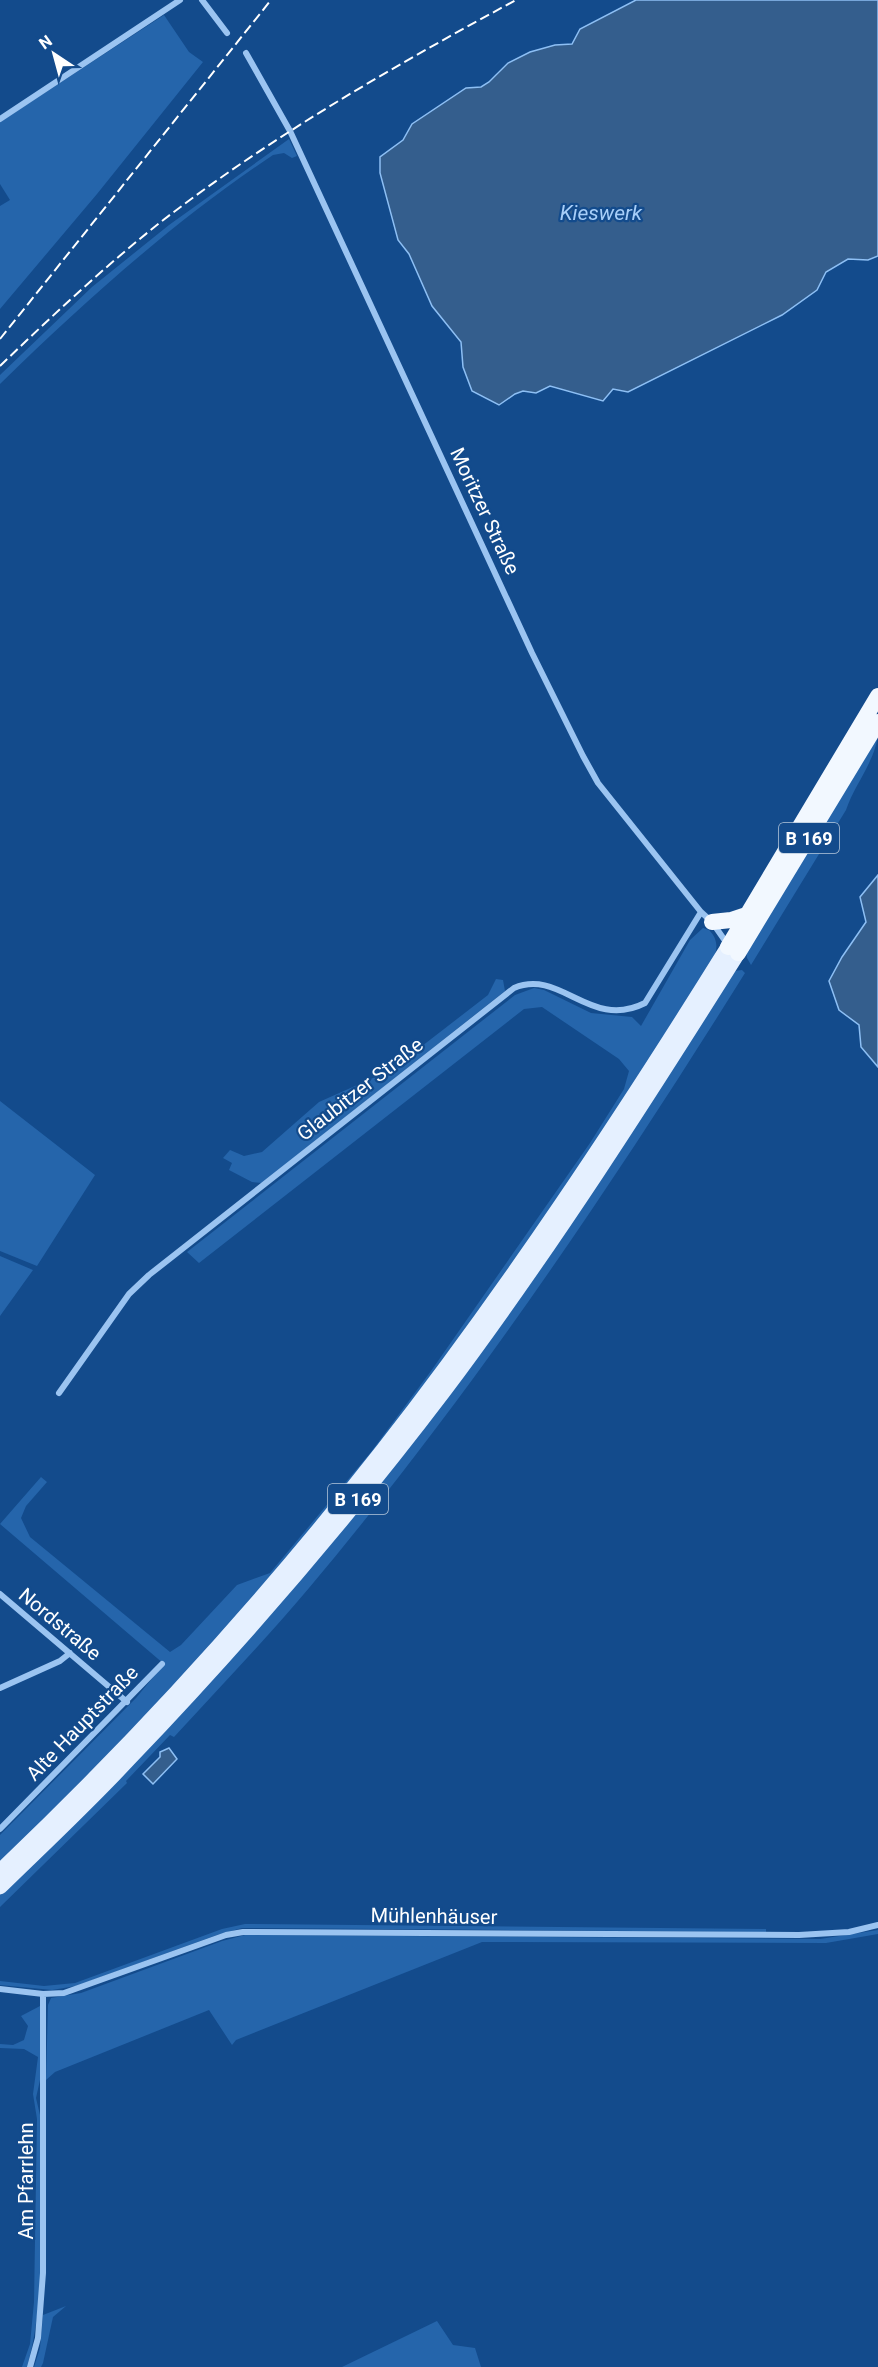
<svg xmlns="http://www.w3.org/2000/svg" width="878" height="2367" viewBox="0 0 878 2367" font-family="Roboto,sans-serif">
<rect width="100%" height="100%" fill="#134b8c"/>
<path fill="#2565ab" d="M164,15L189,52L203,62L97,194L0,309V206L10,200L0,184V122Z
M289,139L297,156L292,158L284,153L273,155C174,221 85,301 0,384V375L92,287L169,225Z
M878,730C878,758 855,783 846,810L751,965L747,958L746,949Z
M703,928L709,930C724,945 713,961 704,976C594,1143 488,1313 363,1468C251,1609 127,1736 0,1863V1835L136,1698L164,1664L0,1524L41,1477L47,1482L26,1506L21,1518L30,1537L170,1652L181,1645L237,1585L270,1573L371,1452L431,1371L590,1143L624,1089L629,1071L619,1059L542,1007L524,1009L199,1263L187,1252L515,995L534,988L544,990L591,1013L632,1017L641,1026L690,940Z
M742,970L745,973C612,1186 471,1395 309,1588C266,1639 219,1688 174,1737L170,1735L126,1781L127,1783L0,1907V1894L191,1702L734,971Z
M496,979L503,980L505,991L262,1183L252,1182L229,1170L232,1163L223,1158L230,1150L244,1156L262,1152L319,1102L391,1070L488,995Z
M0,1101L95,1175L37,1266L0,1251Z
M0,1256L33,1270L0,1316Z
M245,1924L766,1929V1932L242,1928L217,1935L76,1986L52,1990L0,1985V1981L44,1986L75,1983L222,1929Z
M878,1930V1934L826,1943L482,1942L236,2040L232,2045L209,2010L55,2072L46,2080L48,2005L51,1998L81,1993L222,1941L245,1935L820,1939Z
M40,2006V2080L36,2098L40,2115C39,2196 49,2289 27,2367H22L30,2344L34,2302L37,2119L33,2094L38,2057L24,2049L0,2048V2044L13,2045L24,2040L28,2026L21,2016Z
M66,2306L53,2317L43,2363L41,2367H34L40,2348L43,2315Z
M437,2321L453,2345L475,2348L481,2367H342Z"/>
<path fill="#345e8d" stroke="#8dbff4" stroke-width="1.5" d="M636,0H878V256L868,260L848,259L826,272L817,290L782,315L628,392L613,389L603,401L550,386L536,393L523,391L515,394L499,405L472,391L463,367L461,342L432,306L409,254L398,240L380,173V157L403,140L412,124L466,88L481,87L489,82L508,63L530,52L555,45L572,44L580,29Z
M878,875V1067L861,1047L859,1025L839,1010L829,981L842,957L866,922L860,897Z
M169,1748L177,1759L153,1784L143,1774L160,1757V1752Z"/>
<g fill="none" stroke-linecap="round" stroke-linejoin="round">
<path stroke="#9bc4f1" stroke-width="6" d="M202,0L227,33
M246,53L290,131L532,653L583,756L598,783L701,912L712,922L728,945
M0,119L180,0
M59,1393L129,1294L149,1275L514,988C561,968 590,1031 645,1003L701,912
M0,1594L127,1702
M0,1688L60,1661L70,1653
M0,1829L162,1664
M0,1989L43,1994L64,1993L226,1935L243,1932L799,1935L849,1932L878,1925
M30,2367L38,2338L43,2273V1994"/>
<path stroke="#e5f0ff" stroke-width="15" d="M0,1871C137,1741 266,1599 383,1450C508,1290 621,1119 728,947
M0,1887C43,1845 87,1804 128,1760C240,1643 346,1520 444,1391C549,1251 645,1101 738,953"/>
<path stroke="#f2f8ff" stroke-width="16" d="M712,922L731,920L749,914
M728,947L878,696
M738,953L878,722"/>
<path stroke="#fff" stroke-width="2" stroke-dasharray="10 4.5" stroke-linecap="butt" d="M0,339L271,0
M0,366C52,316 105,266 162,221C272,136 394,66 516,0"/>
</g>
<g text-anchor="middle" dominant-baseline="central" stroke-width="4.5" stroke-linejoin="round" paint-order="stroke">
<g fill="#134b8c" stroke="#b8c9dc" stroke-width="1.5">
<rect x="779" y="823" width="60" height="30" rx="4.5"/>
<rect x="328" y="1484" width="60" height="30" rx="4.5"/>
</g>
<g font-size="18" font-weight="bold" fill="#fff">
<text x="809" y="838">B 169</text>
<text x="358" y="1499">B 169</text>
</g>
<g font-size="20" fill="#fff" stroke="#134b8c">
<text transform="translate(485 511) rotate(65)">Moritzer Straße</text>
<text transform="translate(360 1089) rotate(-38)">Glaubitzer Straße</text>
<text transform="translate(60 1624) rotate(40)">Nordstraße</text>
<text transform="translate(82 1723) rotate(-46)">Alte Hauptstraße</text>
<text transform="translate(434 1916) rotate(1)">Mühlenhäuser</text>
<text transform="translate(26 2181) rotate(-90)">Am Pfarrlehn</text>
</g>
<g font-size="21" font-style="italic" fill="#a7cef8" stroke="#134b8c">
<text x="601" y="213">Kieswerk</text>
</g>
</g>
<g transform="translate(54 54) rotate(324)" stroke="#134b8c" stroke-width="4.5" paint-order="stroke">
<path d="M0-4.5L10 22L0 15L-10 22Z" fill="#ffffff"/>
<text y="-9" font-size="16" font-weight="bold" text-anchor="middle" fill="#ffffff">N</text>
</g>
</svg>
